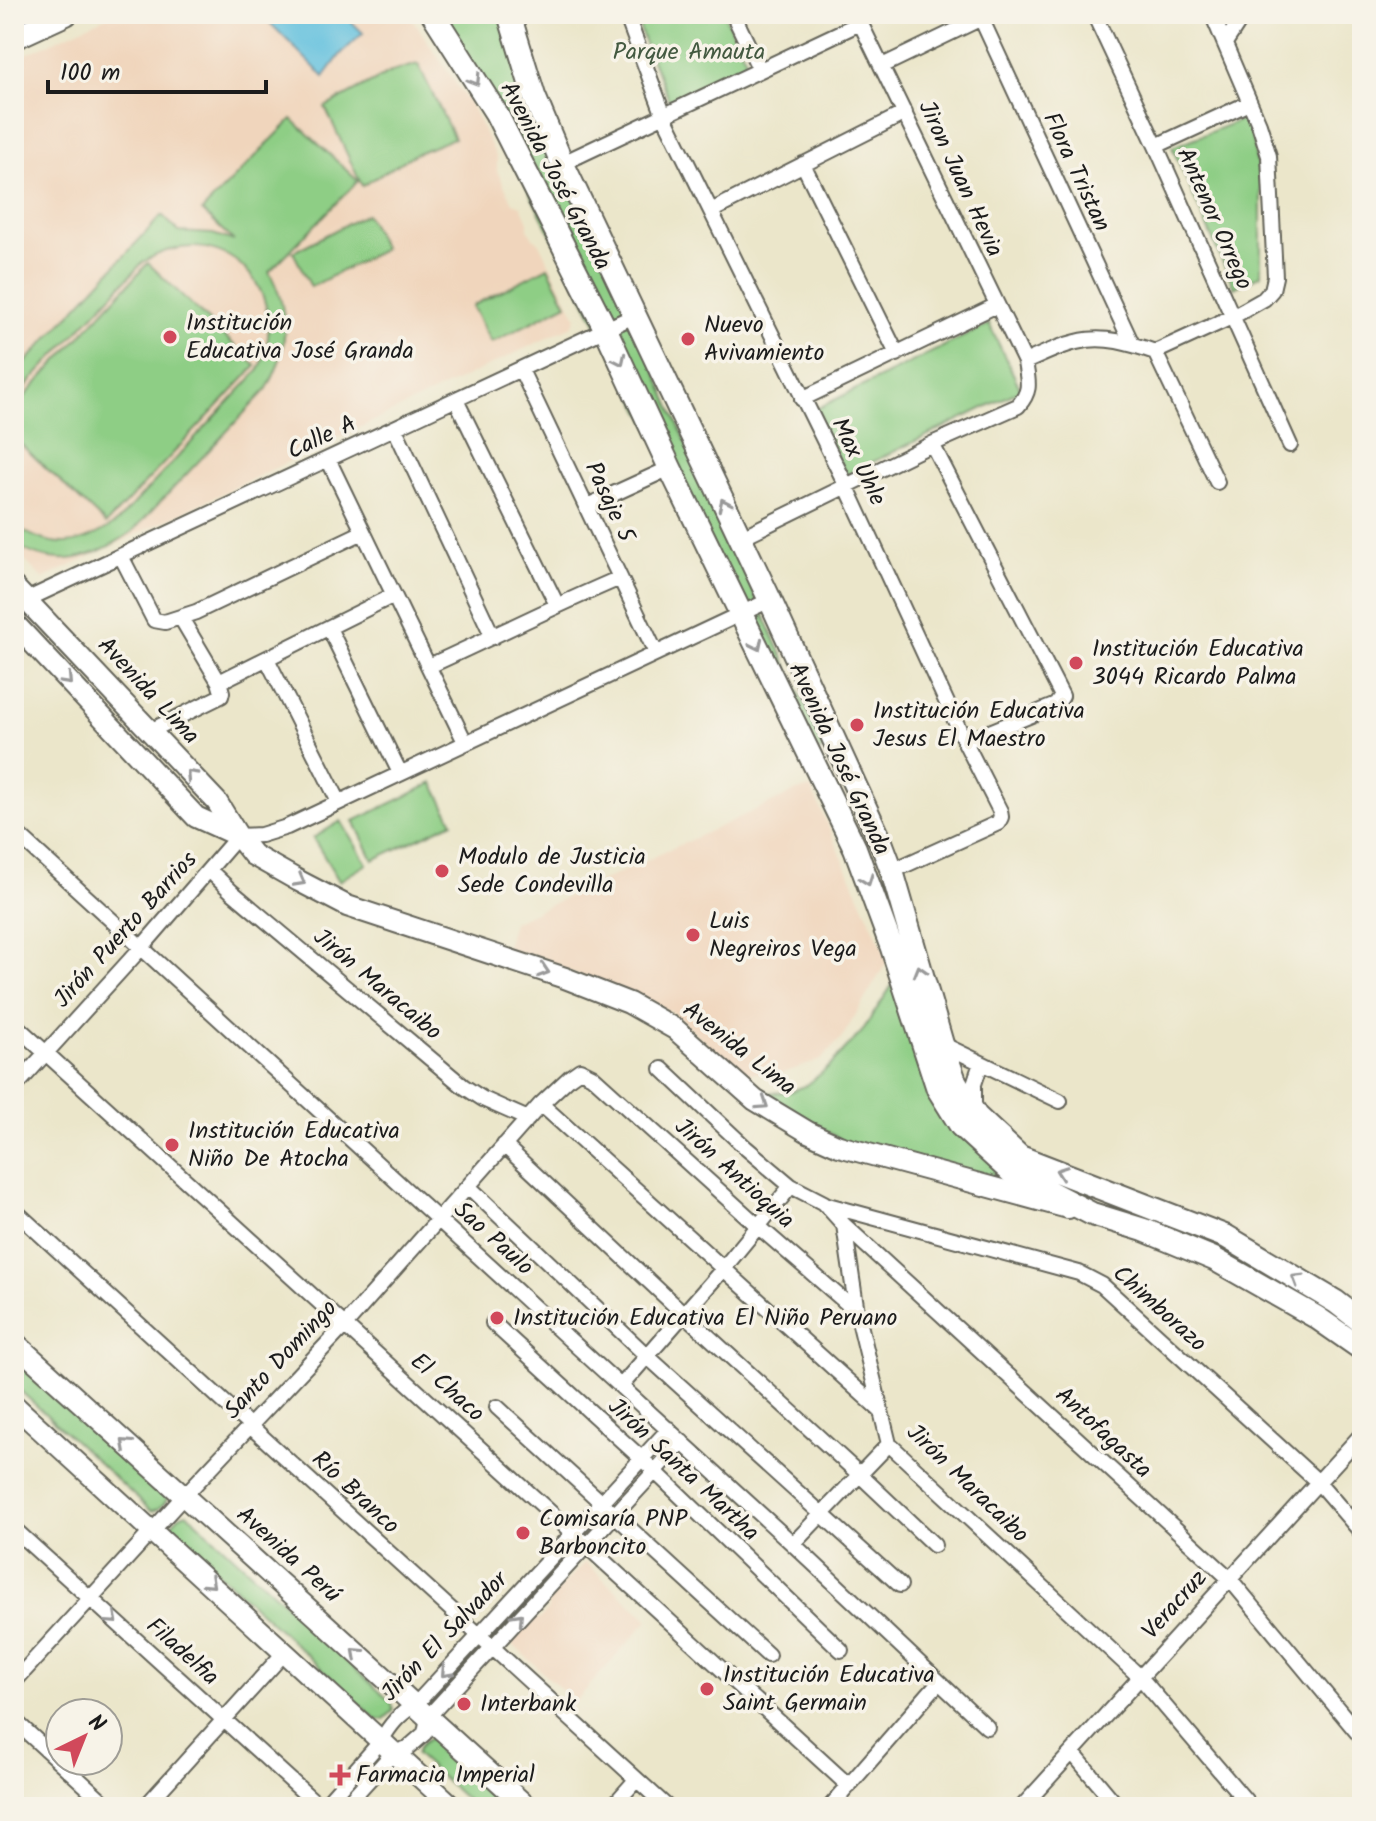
<svg xmlns="http://www.w3.org/2000/svg" width="1376" height="1821" viewBox="0 0 1376 1821" font-family="Kalam,sans-serif">
<rect width="100%" height="100%" fill="#f7f3e8"/>
<filter id="ink" filterUnits="userSpaceOnUse"><feTurbulence type="fractalNoise" baseFrequency=".0125" numOctaves="2"/><feDisplacementMap in="SourceGraphic" scale="16" xChannelSelector="R" yChannelSelector="G"/><feConvolveMatrix kernelMatrix="1 2 1 2 8 2 1 2 1" color-interpolation-filters="sRGB"/></filter>
<filter id="wash" filterUnits="userSpaceOnUse"><feTurbulence type="fractalNoise" baseFrequency=".006" numOctaves="4" result="noise"/><feDisplacementMap in="SourceGraphic" scale="32" xChannelSelector="R" yChannelSelector="G"/><feGaussianBlur stdDeviation="1.8" result="paint"/><feColorMatrix in="noise" values="0 0 0 0 0 0 0 0 0 0 0 0 0 0 0 0 0 1.4 0 .05"/><feComposite in="paint" operator="in"/></filter>
<g filter="url(#wash)">
<rect width="100%" height="100%" fill="#ebe6ca"/>
<path fill="#f0d5bc" d="M112,14H409L473,109L497,158V171L513,203L521,206L528,222V229L533,238L538,241L576,317L572,326L43,579L14,550V60Z
M811,788L888,960L843,1036L821,1060L783,1073H740L672,1012L506,947L513,922L797,791Z
M585,1562L648,1620L575,1702L511,1643L534,1619H540L549,1609L546,1603Z"/>
<path fill="#8ece85" stroke="#557550" stroke-width="2" d="M438,14H502L699,473L825,749L816,752Z
M635,14H724L748,64L670,102L645,44Z
M418,64L454,138L415,154L362,186L325,107L391,72Z
M1248,117L1261,186V275L1234,288L1172,147Z
M292,119L358,181L269,272C291,311 289,352 266,390L132,532C93,559 57,571 14,544V525C53,551 79,548 117,522L259,370C295,290 222,214 143,262L14,399V375L162,215L179,232L213,234L234,241L202,211Z
M366,214L384,249L311,287L293,252Z
M148,263L256,366L106,524L14,438V408Z
M548,267L567,304L491,343L472,306Z
M989,324L1021,390L846,475L814,410Z
M433,783L453,822L373,860L354,821Z
M341,821L367,864L339,881L313,838Z
M895,981L1016,1182L991,1181L852,1146L761,1093L790,1092L807,1085L829,1067L861,1033Z
M14,1354L167,1494C168,1503 160,1510 151,1511L14,1385Z
M187,1513L392,1703L393,1711L384,1719L377,1720L173,1531L172,1524C177,1518 179,1515 187,1513Z
M431,1738L510,1807H474L416,1754C419,1745 423,1741 431,1738Z"/>
<path fill="#60c0de" stroke="#3e6e7d" stroke-width="2" d="M275,14H344L363,33L341,54L324,77L270,23Z"/>
</g>
<g filter="url(#ink)">
<g fill="none" stroke-linecap="round" stroke-linejoin="round">
<defs>
<path id="minor" d="M626,14L664,116L846,485L965,742L1000,811L1001,817L998,823L892,871
M733,14L760,70
M856,14L1025,362
M1094,14L1156,146L1290,445
M981,18L1132,344
M1225,43L1244,14
M882,66L990,14
M1156,146L1249,103
M563,163L860,23
M803,164L897,354
M711,211L905,113
M1155,352L1217,482
M521,370L656,653
M802,399L997,305
M456,400L557,605
M395,429L493,637
M932,444L1062,696L1056,705L965,742
M328,459L465,742
M587,506L670,468
M740,538L932,444L1018,406C1032,390 1028,382 1025,362C1081,337 1095,331 1155,352L1234,316L1264,299L1272,290L1275,277L1269,156L1259,124L1212,14
M121,556L154,620L165,622L196,612L363,532
M26,600L636,315
M329,628L400,773
M267,659L339,802
M429,666C493,637 556,605 620,578
M219,682L394,595
M150,731L221,696L222,692L219,682L181,618
M14,831L793,1544L987,1727
M209,870L232,892L463,1086L483,1099L528,1119
M14,1024L586,1545L849,1786
M942,1044L1060,1101
M662,1069L746,1148L791,1186L824,1203L844,1225L1229,1578L1362,1738
M14,1088L142,947L238,836L261,835L287,827L770,600
M541,1104L880,1410
M974,1107V1084L981,1063
M504,1145L684,1314L859,1474L934,1545
M468,1186L647,1356L900,1585
M824,1204L1079,1273L1102,1285L1318,1482L1362,1533
M14,1210L667,1807
M844,1225L857,1312L889,1444L1140,1677L1251,1807
M493,1323L642,1459L841,1650
M621,1386L723,1269L791,1186
M497,1407L768,1655
M14,1529L320,1807
M793,1544L889,1444
M14,1682L184,1496L345,1325L541,1104L570,1077L580,1070L592,1076L759,1227L857,1312
M14,1720L109,1807
M1072,1752L1118,1807
M145,1807L285,1652
M323,1807L381,1741C390,1725 399,1714 415,1705L669,1429
M344,1807L393,1753L408,1748L425,1733L428,1717L682,1442
M612,1807L636,1780
M830,1807L939,1682
M1022,1807L1362,1434"/>
<path id="secondary" d="M14,587L217,802L238,836L253,855L299,881L347,906L565,978L629,1003L675,1029L755,1100L808,1132L839,1146L1068,1208
M14,623L196,817L238,836
M14,1342L527,1807
M14,1405L453,1807"/>
<path id="primary" d="M433,14L496,113L606,330L670,468L855,848L892,948L938,1089L961,1126L1011,1172L1092,1214L1144,1230L1214,1259L1316,1317L1362,1349
M509,14L534,96L559,156L770,600L881,842L892,871L942,1044L955,1081L976,1116L1020,1157L1227,1237L1336,1302L1362,1322
M14,38L66,14"/>
</defs>
<use href="#minor" stroke="#646359" stroke-width="18"/>
<use href="#secondary" stroke="#646359" stroke-width="24"/>
<use href="#primary" stroke="#646359" stroke-width="26"/>
<use href="#minor" stroke="#fff" stroke-width="14"/>
<use href="#secondary" stroke="#fff" stroke-width="20"/>
<use href="#primary" stroke="#fff" stroke-width="22"/>
</g>
<defs><path id="oneway-chevron" d="M-2-3.5L2.5 0L-2 3.5" fill="none" stroke-width="1.6" stroke-linecap="round" stroke-linejoin="round" transform="scale(2)"/></defs>
<g stroke="#999">
<use href="#oneway-chevron" transform="translate(475 80) rotate(58)"/>
<use href="#oneway-chevron" transform="translate(620 360) rotate(65)"/>
<use href="#oneway-chevron" transform="translate(724 504) rotate(-115)"/>
<use href="#oneway-chevron" transform="translate(757 645) rotate(64)"/>
<use href="#oneway-chevron" transform="translate(67 680) rotate(47)"/>
<use href="#oneway-chevron" transform="translate(191 775) rotate(-133)"/>
<use href="#oneway-chevron" transform="translate(867 880) rotate(70)"/>
<use href="#oneway-chevron" transform="translate(300 881) rotate(29)"/>
<use href="#oneway-chevron" transform="translate(544 971) rotate(18)"/>
<use href="#oneway-chevron" transform="translate(920 971) rotate(-106)"/>
<use href="#oneway-chevron" transform="translate(763 1104) rotate(33)"/>
<use href="#oneway-chevron" transform="translate(1061 1172) rotate(-160)"/>
<use href="#oneway-chevron" transform="translate(1297 1279) rotate(-149)"/>
<use href="#oneway-chevron" transform="translate(126 1444) rotate(-138)"/>
<use href="#oneway-chevron" transform="translate(210 1583) rotate(43)"/>
<use href="#oneway-chevron" transform="translate(518 1618) rotate(-47)"/>
<use href="#oneway-chevron" transform="translate(113 1619) rotate(42)"/>
<use href="#oneway-chevron" transform="translate(357 1653) rotate(-138)"/>
<use href="#oneway-chevron" transform="translate(446 1672) rotate(132)"/>
</g>
</g>
<g fill="#d1495b" stroke="#f7f3e8" stroke-width="3">
<circle cx="170" cy="337" r="8"/>
<circle cx="688" cy="339" r="8"/>
<circle cx="1076" cy="663" r="8"/>
<circle cx="857" cy="725" r="8"/>
<circle cx="442" cy="871" r="8"/>
<circle cx="693" cy="935" r="8"/>
<circle cx="172" cy="1145" r="8"/>
<circle cx="497" cy="1318" r="8"/>
<circle cx="523" cy="1533" r="8"/>
<circle cx="707" cy="1689" r="8"/>
<circle cx="464" cy="1704" r="8"/>
<path d="M336 1763h8v8h8v8h-8v8h-8v-8h-8v-8h8z"/>
</g>
<g text-anchor="middle" dominant-baseline="central" stroke-width="7" stroke-linejoin="round" paint-order="stroke">
<g font-size="24" fill="#445a41" stroke="#f7f3e8">
<text x="689" y="52">Parque Amauta</text>
</g>
<g font-size="24" fill="#1c1c1c" stroke="#f7f3e8">
<text transform="translate(1076 172) rotate(65)">Flora Tristan</text>
<text transform="translate(555 176) rotate(62)">Avenida José Granda</text>
<text transform="translate(960 179) rotate(65)">Jiron Juan Hevia</text>
<text transform="translate(1214 219) rotate(66)">Antenor Orrego</text>
<text transform="translate(322 438) rotate(-25)">Calle A</text>
<text transform="translate(858 462) rotate(64)">Max Uhle</text>
<text transform="translate(609 502) rotate(65)">Pasaje 5</text>
<text transform="translate(148 691) rotate(47)">Avenida Lima</text>
<text transform="translate(839 759) rotate(65)">Avenida José Granda</text>
<text transform="translate(126 930) rotate(-48)">Jirón Puerto Barrios</text>
<text transform="translate(377 985) rotate(40)">Jirón Maracaibo</text>
<text transform="translate(739 1049) rotate(38)">Avenida Lima</text>
<text transform="translate(734 1174) rotate(42)">Jirón Antioquia</text>
<text transform="translate(493 1239) rotate(42)">Sao Paulo</text>
<text transform="translate(1159 1309) rotate(42)">Chimborazo</text>
<text transform="translate(281 1360) rotate(-47)">Santo Domingo</text>
<text transform="translate(447 1388) rotate(42)">El Chaco</text>
<text transform="translate(1103 1433) rotate(43)">Antofagasta</text>
<text transform="translate(683 1470) rotate(43)">Jirón Santa Martha</text>
<text transform="translate(967 1484) rotate(44)">Jirón Maracaibo</text>
<text transform="translate(355 1493) rotate(43)">Río Branco</text>
<text transform="translate(288 1555) rotate(42)">Avenida Perú</text>
<text transform="translate(1175 1605) rotate(-48)">Veracruz</text>
<text transform="translate(445 1637) rotate(-46)">Jirón El Salvador</text>
<text transform="translate(182 1652) rotate(42)">Filadelfia</text>
</g>
<g font-size="24" fill="#1c1c1c" stroke="#f7f3e8" text-anchor="start">
<text x="186" y="323">Institución<tspan x="186" dy="28">Educativa José Granda</tspan></text>
<text x="704" y="325">Nuevo<tspan x="704" dy="28">Avivamiento</tspan></text>
<text x="1092" y="649">Institución Educativa<tspan x="1092" dy="28">3044 Ricardo Palma</tspan></text>
<text x="873" y="711">Institución Educativa<tspan x="873" dy="28">Jesus El Maestro</tspan></text>
<text x="458" y="857">Modulo de Justicia<tspan x="458" dy="28">Sede Condevilla</tspan></text>
<text x="709" y="921">Luis<tspan x="709" dy="28">Negreiros Vega</tspan></text>
<text x="188" y="1131">Institución Educativa<tspan x="188" dy="28">Niño De Atocha</tspan></text>
<text x="513" y="1318">Institución Educativa El Niño Peruano</text>
<text x="539" y="1519">Comisaría PNP<tspan x="539" dy="28">Barboncito</tspan></text>
<text x="723" y="1675">Institución Educativa<tspan x="723" dy="28">Saint Germain</tspan></text>
<text x="480" y="1704">Interbank</text>
<text x="356" y="1775">Farmacia Imperial</text>
</g>
</g>
<rect width="1376" height="1821" fill="none" stroke="#f7f3e8" stroke-width="48"/>
<g transform="translate(84 1737) rotate(43)"><circle r="38" fill="#f7f3e8" stroke="#9f9d96" stroke-width="2"/>
<path d="M0-6L14 30L0 20L-14 30Z" fill="#d1495b"/>
<text y="-12" font-size="22" font-weight="bold" text-anchor="middle" fill="#1c1c1c">N</text>
</g>
<path d="M48 80v12h218v-12" fill="none" stroke="#1c1c1c" stroke-width="4"/>
<text x="60" y="80" font-size="24" fill="#1c1c1c" stroke="#f7f3e8" stroke-width="6" paint-order="stroke">100 m</text>
</svg>
